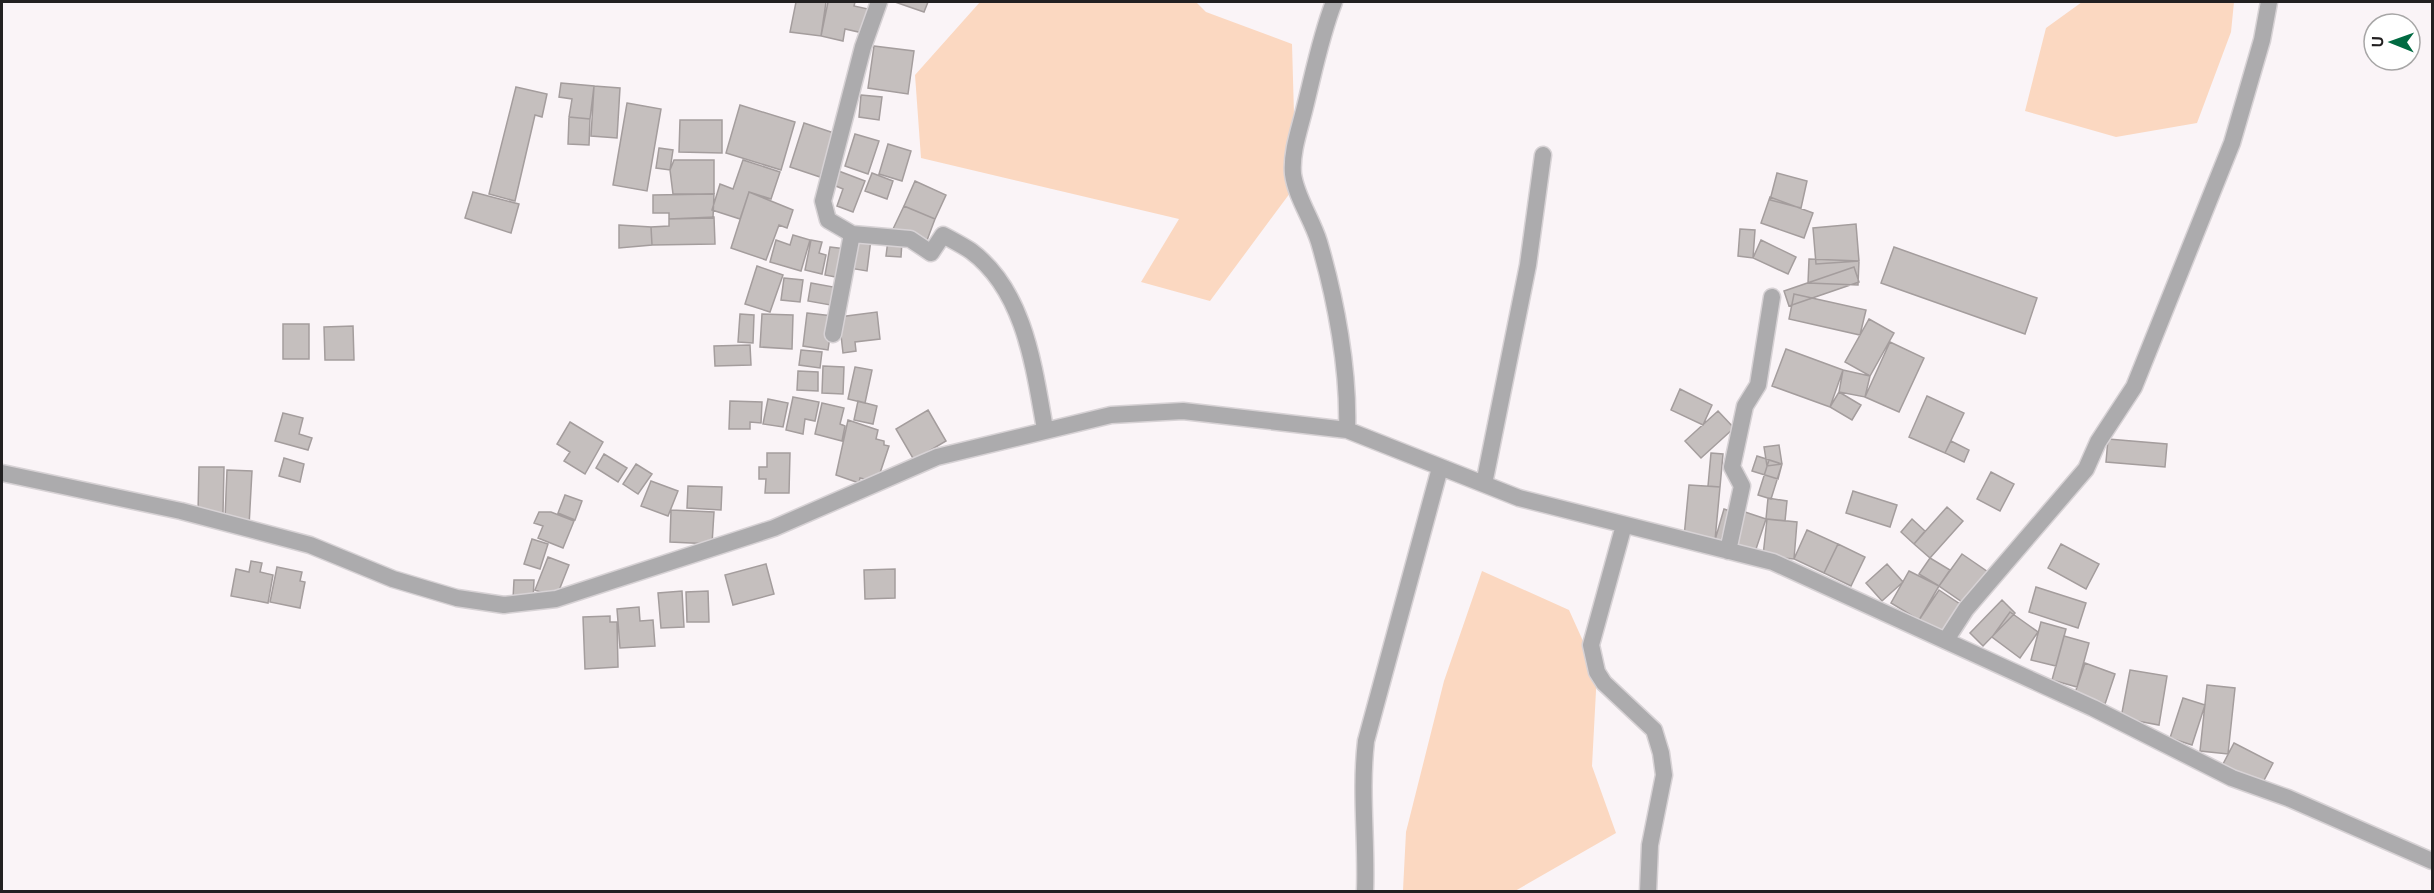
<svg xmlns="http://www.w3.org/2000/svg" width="2434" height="893" viewBox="0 0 2434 893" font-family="Figtree,sans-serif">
<rect width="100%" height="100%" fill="#faf4f7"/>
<path fill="#fbd8c1" d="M980,2H1196L1206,12L1292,44L1296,185L1210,301L1141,282L1179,219L921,158L915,75Z
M2082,2H2234L2231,32L2197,123L2116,137L2025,111L2046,28Z
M1482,571L1569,610L1597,672L1592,766L1616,833L1515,891L1409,892L1403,890L1406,832L1444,681Z"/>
<path fill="#c5bfbe" stroke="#a49d9d" stroke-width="1.5" d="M796,2H826L821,36L790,32Z
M828,2H855L854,6L868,9L863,33L845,29L843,41L821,36Z
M895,2H928L924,12Z
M874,46L914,51L908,94L868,88Z
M561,83L594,86L590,119L569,117L572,99L559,97Z
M594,86L620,88L617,138L591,136Z
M516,87L547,94L542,117L535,115L515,201L489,194Z
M861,95L882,97L879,120L859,117Z
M627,103L661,109L647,191L613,185Z
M740,105L795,122L781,170L726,153Z
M569,117L590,119L589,145L568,144Z
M680,120H722V153L679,152Z
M804,123L834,133L820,177L790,167Z
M855,134L879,141L868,174L845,166Z
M888,144L911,151L902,181L879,174Z
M659,148L673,150L670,170L656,168Z
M674,160H714V194H673L670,170Z
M743,160L780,172L771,199L749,192L740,219L712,210L720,184L733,189Z
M836,170L865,181L853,212L837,206L843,189L831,184Z
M872,173L893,181L887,199L865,191Z
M1777,173L1807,181L1801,208L1770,200Z
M915,181L946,195L935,219L904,206Z
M473,192L519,204L511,233L465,218Z
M749,192L793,210L787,228L779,225L766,260L731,248Z
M714,194L713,218L669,219V213H653V195Z
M1770,197L1813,213L1804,238L1761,223Z
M904,206L935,219L926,243L893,229Z
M714,217L715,244L652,245L651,227L669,226V219Z
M1856,224L1859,261L1816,264L1813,228Z
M619,225L651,227L652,245L619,248Z
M1740,229L1755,230L1753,258L1738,256Z
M793,235L810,240L801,271L770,262L776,240L790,245Z
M854,237L871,239L867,271L849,268Z
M811,240L822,242L819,253L826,255L822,274L805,270Z
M888,240L902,241L901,257L886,256Z
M1761,240L1796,257L1788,274L1753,258Z
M830,247L846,249L841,278L825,275Z
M1894,247L2037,298L2025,334L1881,283Z
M1809,259L1859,261L1858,285L1808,283Z
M757,266L783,275L770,312L745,304Z
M1854,267L1859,282L1789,306L1784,291Z
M784,278L803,280L800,302L781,300Z
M811,283L839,288L836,306L808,301Z
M1794,294L1866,310L1860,335L1789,319Z
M877,312L880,339L855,342L856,351L843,353L839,317Z
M807,313L833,316L828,350L803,346Z
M740,314L754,315L753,343L738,342Z
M762,314L793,315L792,349L760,347Z
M1869,319L1894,333L1870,376L1845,362Z
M283,324H309V359H283Z
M353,326L354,360H325L324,327Z
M1890,342L1924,358L1899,412L1865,397Z
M750,345L751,365L715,366L714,346Z
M1786,349L1843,370L1830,407L1772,386Z
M801,350L822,352L820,368L799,365Z
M823,366L844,367L843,394L822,393Z
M855,367L872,370L865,403L848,399Z
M1843,370L1870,376L1865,397L1839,392Z
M798,371L818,372V391L797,390Z
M1680,389L1712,405L1703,425L1671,410Z
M1839,392L1861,405L1852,420L1830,407Z
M1927,396L1964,413L1945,453L1909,437Z
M793,397L819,402L815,421L805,419L803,434L786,430Z
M768,399L788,403L783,427L763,424Z
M730,401L762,402L761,423L750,422V429H729Z
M858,401L877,406L873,424L854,420Z
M822,403L844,408L840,424L845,426L842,441L815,434Z
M928,410L946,441L914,460L896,429Z
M1718,411L1734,428L1701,458L1685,441Z
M283,413L303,418L299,434L312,438L308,450L275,441Z
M848,420L878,430L876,439L884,441V445L889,446L877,482L860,478L859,483L836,475Z
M570,422L603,442L585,474L564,461L570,452L557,444Z
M2108,439L2167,444L2165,467L2106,462Z
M1951,441L1969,450L1964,462L1945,453Z
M1779,445L1782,464L1767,466L1764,447Z
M767,453H790L789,493H765L766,479H759V467H767Z
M1711,453L1723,454L1720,487L1708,486Z
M604,454L627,468L618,482L596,468Z
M1757,456L1782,464L1778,479L1752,471Z
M284,458L304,464L300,482L279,476Z
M1769,460L1782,464L1771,499L1758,495Z
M636,464L652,474L638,494L623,484Z
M199,467H224L223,513H198Z
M227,470L252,471L249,526L225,519Z
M1991,472L2014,484L2000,511L1977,499Z
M651,481L678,491L668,516L641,506Z
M1689,485L1720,487L1715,540L1684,537Z
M688,486L722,487L721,510L687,508Z
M1853,491L1897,505L1890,527L1846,513Z
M565,495L582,501L575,520L558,513Z
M1768,498L1787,501L1785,521L1766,519Z
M1947,507L1963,521L1930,558L1914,544Z
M1724,509L1730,511L1721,541L1715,540Z
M671,510L714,512L712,544L670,542Z
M1742,511L1766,519L1755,552L1731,544Z
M539,512H551L574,521L563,548L538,538L543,526L534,523Z
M1767,519L1797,522L1794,559L1763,556Z
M1912,519L1925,531L1914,544L1901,532Z
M1807,530L1838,544L1824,573L1794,559Z
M532,539L548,544L540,569L524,564Z
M1838,544L1865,557L1851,586L1824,573Z
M2061,544L2099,564L2086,589L2048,568Z
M1962,554L1988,572L1965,604L1939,586Z
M548,557L569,565L556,598L535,590Z
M1930,558L1950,570L1939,586L1919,574Z
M251,561L262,563L260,572L273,575L268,603L231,596L236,569L249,572Z
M766,564L774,594L733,605L725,575Z
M1887,564L1903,582L1882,601L1866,583Z
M277,567L302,572L300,581L305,582L300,608L270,602Z
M895,569V598L865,599L864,570Z
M1909,571L1939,586L1919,620L1891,603Z
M514,580H534L533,600L513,599Z
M2036,587L2086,603L2078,628L2029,612Z
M1939,590L1963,606L1944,636L1919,620Z
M682,591L684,627L661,628L658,593Z
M708,591L709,622H687L686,592Z
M2002,600L2015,613L1983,646L1970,633Z
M639,607L640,621L653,620L655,646L620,648L617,609Z
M2010,612L2038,632L2020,658L1992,637Z
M610,616V622H617L618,667L585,669L583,617Z
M2041,622L2066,629L2056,666L2031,660Z
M2064,636L2089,643L2077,687L2052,680Z
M2085,663L2115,674L2105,704L2075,693Z
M2130,670L2167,676L2159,725L2121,718Z
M2207,685L2235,688L2228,754L2200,751Z
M2183,698L2205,705L2192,745L2170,738Z
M2234,743L2273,763L2261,786L2222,766Z"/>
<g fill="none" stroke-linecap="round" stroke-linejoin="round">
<defs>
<path id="street" d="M1334,2C1321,35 1314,71 1305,107C1300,128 1291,152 1293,174C1296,197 1312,219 1319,242C1336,300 1349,370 1347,430
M852,234L828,220L823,201L863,47L879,2
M833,334L852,234L910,239L931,253L943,235C952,240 962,245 971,251C1025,291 1034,368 1045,429
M2,473L181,511L310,545L393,579L457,598L504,605L556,599L774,528L937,457L1111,415L1183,411L1347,430L1519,498L1773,562L2093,708L2232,778L2288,798L2432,861
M1484,484L1528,265L1543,155
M1624,525L1591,645L1597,672L1604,683L1654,730L1661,753L1664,775L1650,845L1648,892
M1728,551L1742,486L1732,467L1745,406L1758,385L1772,297
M1946,640L1966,609L2086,469L2098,442L2134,387L2232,143L2262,40L2269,2
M1365,892C1367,841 1360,792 1366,741L1440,468"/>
</defs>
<use href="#street" stroke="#d7d2d5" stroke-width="19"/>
<use href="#street" stroke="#acabad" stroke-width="16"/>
</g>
<rect width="2434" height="893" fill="none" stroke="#222021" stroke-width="6"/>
<g transform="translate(2392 42) rotate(271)"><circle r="28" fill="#ffffff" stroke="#a7a6a6" stroke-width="1.5"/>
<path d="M0-4.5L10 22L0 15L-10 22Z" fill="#006a41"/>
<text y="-9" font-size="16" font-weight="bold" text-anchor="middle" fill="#222021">U</text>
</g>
</svg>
